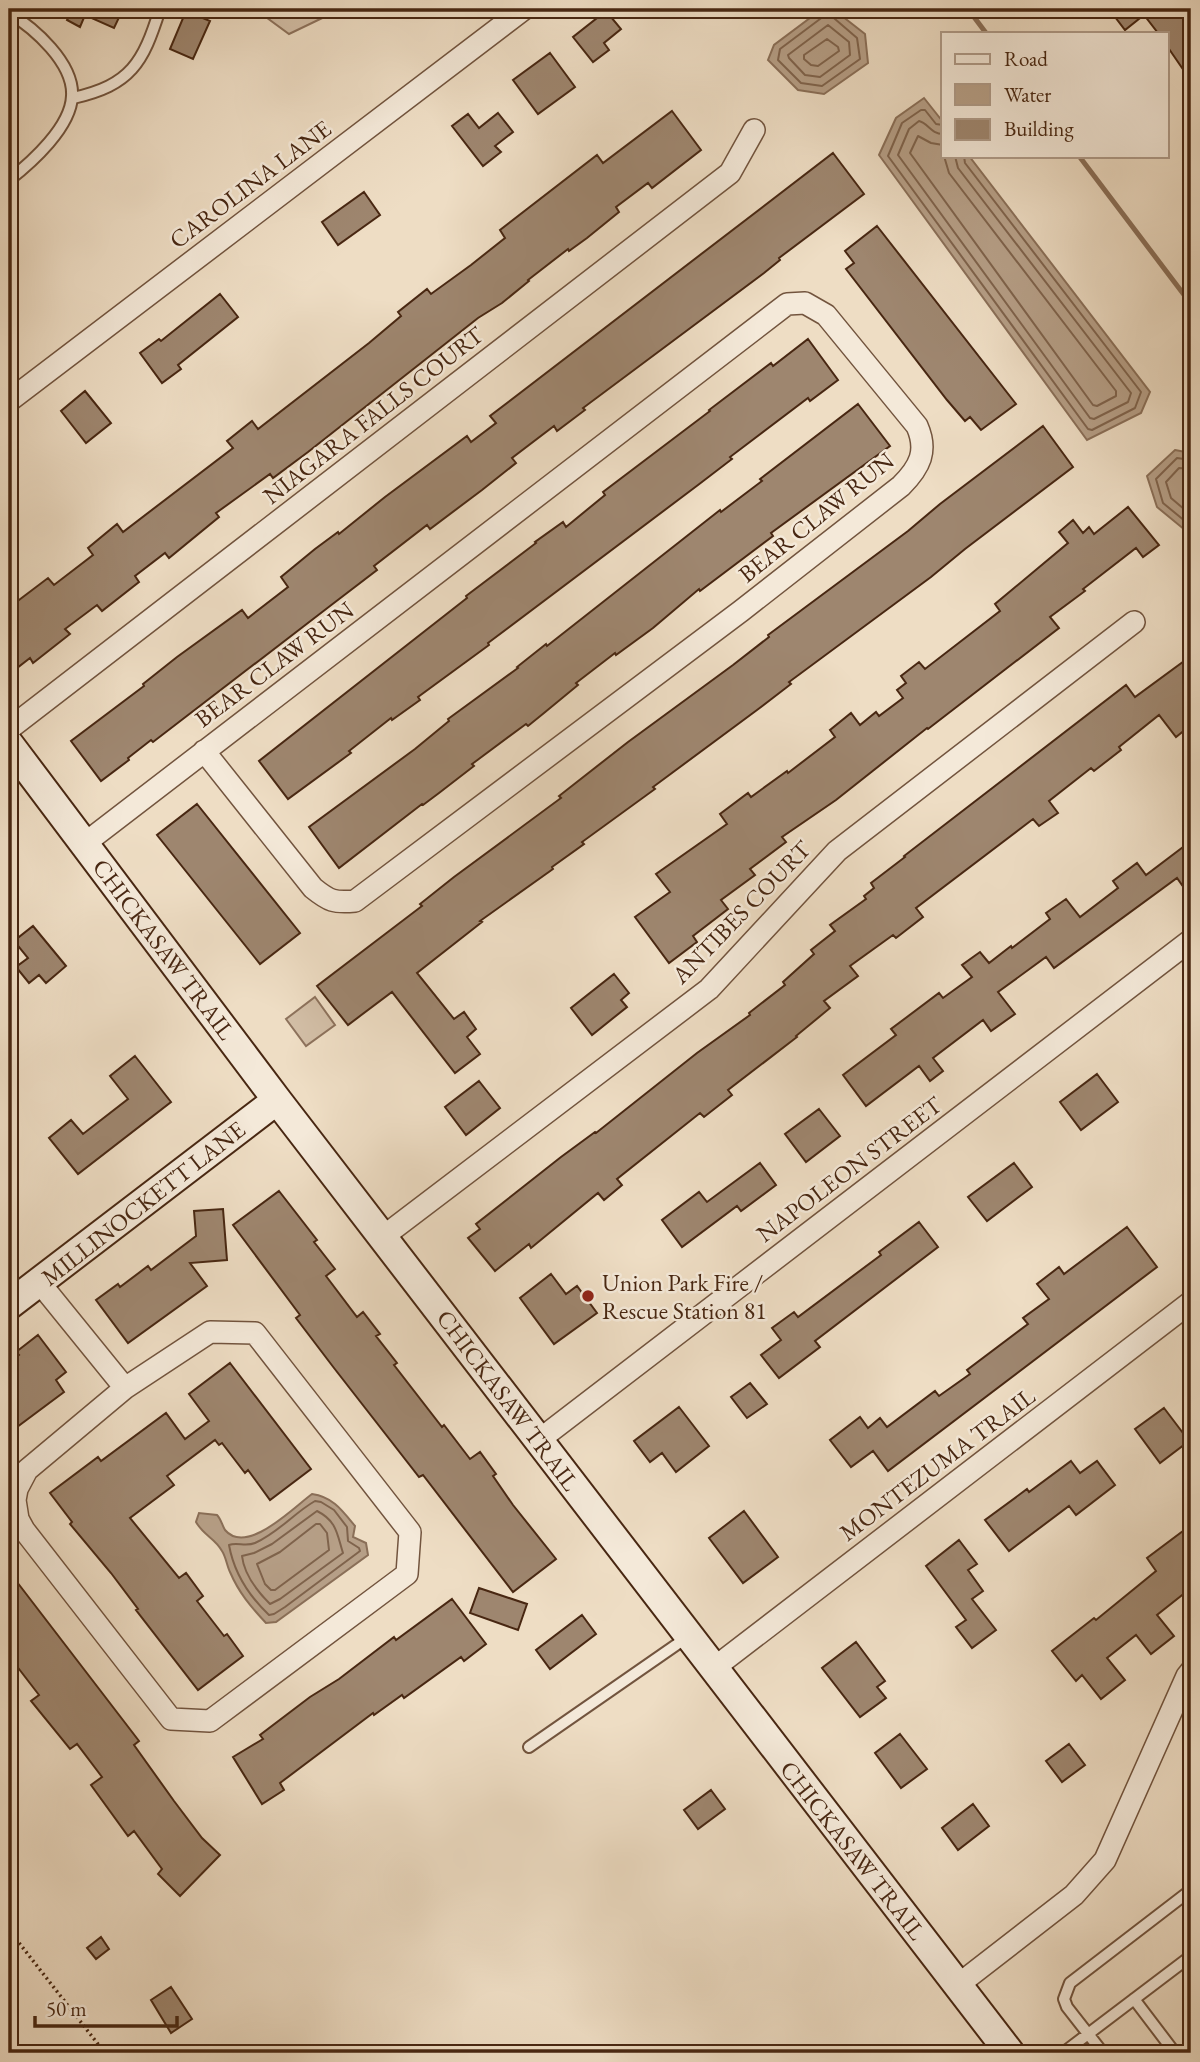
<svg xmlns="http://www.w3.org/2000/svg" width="1200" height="2062" viewBox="0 0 1200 2062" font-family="'EB Garamond',serif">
<rect width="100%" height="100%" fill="#eeddc4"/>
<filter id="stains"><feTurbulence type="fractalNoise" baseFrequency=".00286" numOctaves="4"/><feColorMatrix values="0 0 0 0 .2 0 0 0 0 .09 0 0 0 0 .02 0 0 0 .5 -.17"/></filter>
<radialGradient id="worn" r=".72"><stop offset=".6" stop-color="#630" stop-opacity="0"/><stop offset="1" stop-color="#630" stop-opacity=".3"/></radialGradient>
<path fill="#d2bea6" stroke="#8d725c" stroke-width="2" d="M259,9H341L289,34L259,12Z
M315,997L335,1025L306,1046L286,1019Z"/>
<path fill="#b69f87" stroke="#8a6f58" stroke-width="2" d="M822,9H833L865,34L868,63L824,94L798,90L768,60L774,45Z
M924,98L943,122V156H969L1150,392L1141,413L1087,440L879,155L896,118Z
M1175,450L1191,453V535L1157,507L1147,476Z
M312,1494C333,1497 342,1510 355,1526L353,1537L366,1543L368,1555L276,1622L266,1623C251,1607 239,1593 230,1572C227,1566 226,1557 222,1551C215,1538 204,1536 196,1522L199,1513L217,1515C221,1519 222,1525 225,1530C247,1556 294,1507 312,1494Z"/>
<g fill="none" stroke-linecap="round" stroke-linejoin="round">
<path stroke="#7f634c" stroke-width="2" d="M828,13L857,38L860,59L822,86L801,83L778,60L780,49Z
M828,25L849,42L850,55L820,77L805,75L789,58L788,55Z
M827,39L838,47L839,51L818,66L811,65L804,59V55Z
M943,125L936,124L925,110H921L902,123L888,156L1088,429L1092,430L1135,408L1141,392L965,163L964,156
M943,134C931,134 928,123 919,121L909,129L898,155L1090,418L1094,419L1128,402L1131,393L958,168L955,156
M943,145L931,143L918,136L910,153L1093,405L1097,406L1116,396V391L949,173L944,156
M1191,460L1177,458L1156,479L1163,503L1191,526
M1191,469L1179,468L1166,482L1171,498L1191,515
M315,1501L321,1502L334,1510L347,1527L348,1541L359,1548L360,1551L285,1607L274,1614L269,1615C249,1596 234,1573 229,1545C237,1542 246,1547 255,1543C278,1533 294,1513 315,1501Z
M317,1511C337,1521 337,1534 343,1553L280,1599L270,1604C257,1591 244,1574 242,1556L254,1553L272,1544Z
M316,1524H320L327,1533L329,1550L275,1590H271L265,1584L257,1564L280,1552Z"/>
<path stroke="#8a6f58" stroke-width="5" d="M968,9L986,33
M1079,156L1191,304"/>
</g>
<path fill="#9e866f" stroke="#482712" stroke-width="2" d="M72,9H123L114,28L85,15L80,27L67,20Z
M1109,9H1184L1191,20V81L1167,46V33H1158L1144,15L1125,30Z
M186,11L210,21L193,59L170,49Z
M606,11L621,29L604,43L609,50L593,62L573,37Z
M550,53L575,87L538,114L513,80Z
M672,111L701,150L652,188L648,183L616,207L619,212L587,238L569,251L568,249L528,280L529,281L502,303L478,318L308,452L273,478L270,474L216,513L219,517L169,558L165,553L135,576L139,582L102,611L97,605L65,629L70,634L33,663L30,658L17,668L9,658V609L19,600L48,578L54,585L93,555L88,548L117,524L123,532L233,448L227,441L252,421L258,429L369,343L401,316L398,312L427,289L431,294L471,265L505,238L500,230L597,155L603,163Z
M498,113L513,132L495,146L501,152L483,166L452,126L468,114L479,128Z
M833,153L864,194L779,258L780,260L764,273L583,408L585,410L557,431L554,426L512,458L516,463L482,490L430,529L427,525L374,566L377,570L330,606L153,742L151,740L128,758L129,760L101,781L71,741L144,686L143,684L177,657L242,610L248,618L288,587L281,577L315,549L338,532L339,534L385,497L467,436L471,442L496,423L490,416Z
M364,192L380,215L338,245L322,222Z
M877,226L1016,404L981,430L970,417L965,421L947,400L846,269L854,263L845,251Z
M220,294L238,317L178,365L181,369L162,383L140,353L159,339L161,341Z
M808,339L838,380L810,401L808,398L730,457L732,459L698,485L488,643L489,645L418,697L420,700L392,720L391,718L349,751L351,753L288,799L259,761L467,598L466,596L536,543L535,542L563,522L566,527L605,495L603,492L710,411L709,410L771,363L773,366Z
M85,391L111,423L86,443L61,411Z
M858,404L890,446L771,533L773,536L700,591L699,589L653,628L616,655L615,653L576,683L578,685L544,713L528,726L526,724L472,764L474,766L439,793L423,805L422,804L339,868L309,827L415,749L449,721L448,719L518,668L517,667L546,644L547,646L720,510L721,512L762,481L760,479Z
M1043,426L1073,467L965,549L931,577L789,682L791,684L757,710L653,787L655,789L582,842L584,844L552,867L553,869L480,921L482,922L417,973L454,1019L464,1012L476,1029L467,1037L480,1054L455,1073L392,992L348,1025L317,986L422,906L420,904L454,877L561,798L559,796L628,742L733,665L769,637L768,635L908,531L940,504Z
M1128,507L1159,545L1143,557L1136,548L1083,589L1085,591L1050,617L1059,628L928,729L927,728L836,800L782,837L786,842L750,869L755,875L721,900L728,909L693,936L697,942L669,963L635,917L670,892L656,874L727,824L720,814L748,793L751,797L787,771L788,773L835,737L830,730L851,713L860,725L876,712L879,716L903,698L897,690L906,683L901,676L919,662L925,669L1000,611L995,604L1068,543L1059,532L1073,520L1083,533L1089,527L1094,534Z
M1191,656V725L1176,737L1159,715L1119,747L1121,750L1094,771L1091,768L1049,801L1058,813L1039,826L1033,819L916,908L923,917L896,938L893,935L850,966L858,976L824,1001L830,1008L796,1036L797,1037L728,1090L732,1095L704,1117L700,1113L617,1179L622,1185L604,1200L598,1193L531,1248L529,1244L495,1271L468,1238L480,1229L476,1224L561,1157L595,1132L596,1133L697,1053L750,1015L749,1013L785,985L783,982L814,954L811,950L835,931L830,925L866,899L864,896L874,888L871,883L905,857L904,856L1126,685L1135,697Z
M197,804L300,933L260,964L157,835Z
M1191,841V878L1182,885L1177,878L1054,968L1046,957L998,992L1015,1014L991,1031L983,1020L933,1058L943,1071L930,1081L919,1066L866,1106L843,1075L896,1035L891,1029L939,993L943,998L972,977L962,965L980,952L989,963L1011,946L1012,948L1050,919L1046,913L1066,899L1080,917L1118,888L1113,881L1137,863L1146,875Z
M33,926L66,966L46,983L39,975L29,983L16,967L28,958L14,941Z
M614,974L629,993L621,1000L627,1007L592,1035L571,1008Z
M135,1056L171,1102L78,1174L49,1138L71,1120L83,1134L128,1099L110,1076Z
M1097,1074L1118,1102L1081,1130L1060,1102Z
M479,1081L500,1108L466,1135L445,1107Z
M819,1109L840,1136L806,1162L785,1134Z
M760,1163L776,1185L741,1211L737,1206L682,1247L662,1220L699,1192L707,1202Z
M1014,1163L1032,1187L987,1221L968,1197Z
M279,1191L317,1240L314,1242L335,1269L326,1276L357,1317L363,1312L380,1334L376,1336L397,1363L394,1365L442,1427L444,1425L470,1459L480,1452L496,1474L493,1476L513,1505L556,1559L513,1592L423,1475L419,1477L334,1368L296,1318L300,1315L233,1225Z
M223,1209L227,1260L190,1263L207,1286L128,1343L96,1300L118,1284L120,1287L148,1266L151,1270L196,1236L194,1211Z
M919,1222L938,1247L815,1341L820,1347L779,1378L761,1355L781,1340L772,1328L794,1312L798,1317L881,1255L879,1252Z
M1127,1227L1157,1267L888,1471L873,1451L851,1467L830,1440L860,1417L868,1428L880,1418L887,1427L935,1391L939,1396L970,1374L967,1370L1028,1324L1023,1318L1049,1299L1037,1284L1059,1267L1064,1274Z
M551,1274L566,1294L577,1286L597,1313L554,1344L520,1298Z
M38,1335L66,1372L56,1380L64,1392L9,1433V1363L19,1355L16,1352Z
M230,1363L311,1469L270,1500L248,1470L245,1473L222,1443L219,1445L215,1440L167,1476L174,1485L130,1518L179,1578L186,1573L203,1596L197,1601L224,1636L227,1634L243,1656L198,1690L136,1610L138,1609L111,1573L70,1524L72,1522L50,1493L98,1457L101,1461L166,1413L185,1439L209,1421L189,1394Z
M750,1383L767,1404L747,1418L731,1397Z
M679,1407L709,1446L676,1472L662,1453L650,1462L634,1441Z
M1164,1408L1189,1441L1160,1463L1135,1429Z
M1071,1461L1080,1473L1097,1461L1115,1485L1076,1515L1069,1506L1009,1551L985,1520L1027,1489L1029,1492Z
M744,1511L778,1557L743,1583L709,1538Z
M1191,1525V1588L1157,1615L1174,1636L1151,1654L1136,1635L1107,1658L1125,1680L1101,1699L1082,1675L1076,1681L1052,1651L1094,1618L1096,1620L1156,1571L1147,1558Z
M959,1540L977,1564L968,1570L983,1591L972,1599L996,1630L972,1648L956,1627L966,1620L926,1566Z
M17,1582L139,1741L134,1745L174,1801L202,1838L220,1855L180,1896L158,1874L162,1869L134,1831L128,1836L91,1785L102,1777L77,1744L70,1749L31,1701L39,1695L9,1656V1588Z
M479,1588L527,1604L518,1630L470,1613Z
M452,1599L486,1644L464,1661L461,1657L404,1698L402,1695L374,1715L373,1713L280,1783L284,1790L262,1804L233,1757L263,1739L260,1735L310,1697L339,1679L394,1637L396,1640Z
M582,1615L596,1634L550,1669L536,1650Z
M856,1642L885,1681L877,1687L886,1698L860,1717L822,1668Z
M900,1734L927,1769L901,1788L875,1753Z
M1069,1744L1085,1765L1062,1782L1046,1761Z
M711,1790L725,1809L698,1829L684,1810Z
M973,1804L989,1826L958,1850L942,1828Z
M101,1937L109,1949L96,1959L87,1948Z
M171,1987L192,2019L171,2033L151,2000Z"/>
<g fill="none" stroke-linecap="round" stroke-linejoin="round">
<defs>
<path id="lane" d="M9,13C34,28 74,63 72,96C71,127 32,162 9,180
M73,98C131,85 143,63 160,9
M529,1747L689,1636
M1134,1999L1175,2053
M1063,2053L1191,1956
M1103,2053L1067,2007L1064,1999L1070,1983L1191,1890"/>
<path id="street" d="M9,401L524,9
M9,729L730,173L754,130
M84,844L787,304L805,303L826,315L917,426C928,451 920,467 901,486L741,611L355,901C334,903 329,901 313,888L204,751
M384,1236L709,989L837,851L1134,622
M39,1282L125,1388
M210,1332L255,1333L410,1532L407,1574L210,1721L171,1719L24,1530L18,1519L15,1500L17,1489L27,1470L125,1388Z
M539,1440L1191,940
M714,1668L1191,1302
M958,1985L1074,1895L1105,1860L1187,1676L1191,1671"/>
<path id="secondary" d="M9,744L277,1100L1010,2053
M9,1305L277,1100"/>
</defs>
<use href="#lane" stroke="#72543e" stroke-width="14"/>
<use href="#street" stroke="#72543e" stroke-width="24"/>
<use href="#secondary" stroke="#482712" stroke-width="32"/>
<path stroke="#482712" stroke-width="3.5" stroke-dasharray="2 3.5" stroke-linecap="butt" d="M9,1930L105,2053"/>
<use href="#lane" stroke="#f4e9d9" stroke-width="10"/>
<use href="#street" stroke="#f4e9d9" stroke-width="21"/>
<use href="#secondary" stroke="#f4e9d9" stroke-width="28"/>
</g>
<circle fill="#8f2418" stroke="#f4e9d9" stroke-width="2.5" cx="588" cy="1296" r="7"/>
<g text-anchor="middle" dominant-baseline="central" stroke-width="5" stroke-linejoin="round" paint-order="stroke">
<g font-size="24" fill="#482712" stroke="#f4e9d9">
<text transform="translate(250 184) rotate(-37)">CAROLINA LANE</text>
<text transform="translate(373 415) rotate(-38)">NIAGARA FALLS COURT</text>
<text transform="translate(816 517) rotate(-39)">BEAR CLAW RUN</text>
<text transform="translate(274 664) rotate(-37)">BEAR CLAW RUN</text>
<text transform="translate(741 912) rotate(-46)">ANTIBES COURT</text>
<text transform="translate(164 949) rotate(53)">CHICKASAW TRAIL</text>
<text transform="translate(849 1169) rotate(-37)">NAPOLEON STREET</text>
<text transform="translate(143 1203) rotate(-38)">MILLINOCKETT LANE</text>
<text transform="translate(508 1400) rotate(53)">CHICKASAW TRAIL</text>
<text transform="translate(937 1464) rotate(-37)">MONTEZUMA TRAIL</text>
<text transform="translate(853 1850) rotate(52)">CHICKASAW TRAIL</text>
</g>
<g font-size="24" fill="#482712" stroke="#f4e9d9" text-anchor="start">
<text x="602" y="1282">Union Park Fire /<tspan x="602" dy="28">Rescue Station 81</tspan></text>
</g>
</g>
<rect width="1200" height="2062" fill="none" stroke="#eeddc4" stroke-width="35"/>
<rect x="10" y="10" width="1179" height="2041" fill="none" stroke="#482712" stroke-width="3.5"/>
<rect x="18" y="18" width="1165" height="2027" fill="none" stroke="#482712" stroke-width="2"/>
<rect x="941" y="32" width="228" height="126" fill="#f4e9d9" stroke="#af9b89" stroke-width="2"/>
<rect x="955" y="54" width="35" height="10" fill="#f4e9d9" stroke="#af9b89" stroke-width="2"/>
<text x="1004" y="66" font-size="21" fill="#482712">Road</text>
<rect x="955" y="84" width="35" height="21" fill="#b69f87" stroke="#af9b89" stroke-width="2"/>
<text x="1004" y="102" font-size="21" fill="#482712">Water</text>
<rect x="955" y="119" width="35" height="21" fill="#9e866f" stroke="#af9b89" stroke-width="2"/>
<text x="1004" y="136" font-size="21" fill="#482712">Building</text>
<path d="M35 2016v10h142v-10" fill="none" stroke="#482712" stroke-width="3.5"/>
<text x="46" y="2016" font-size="21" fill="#482712" stroke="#f4e9d9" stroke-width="5" paint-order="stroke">50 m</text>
<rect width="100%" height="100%" filter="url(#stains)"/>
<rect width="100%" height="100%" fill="url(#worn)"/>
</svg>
